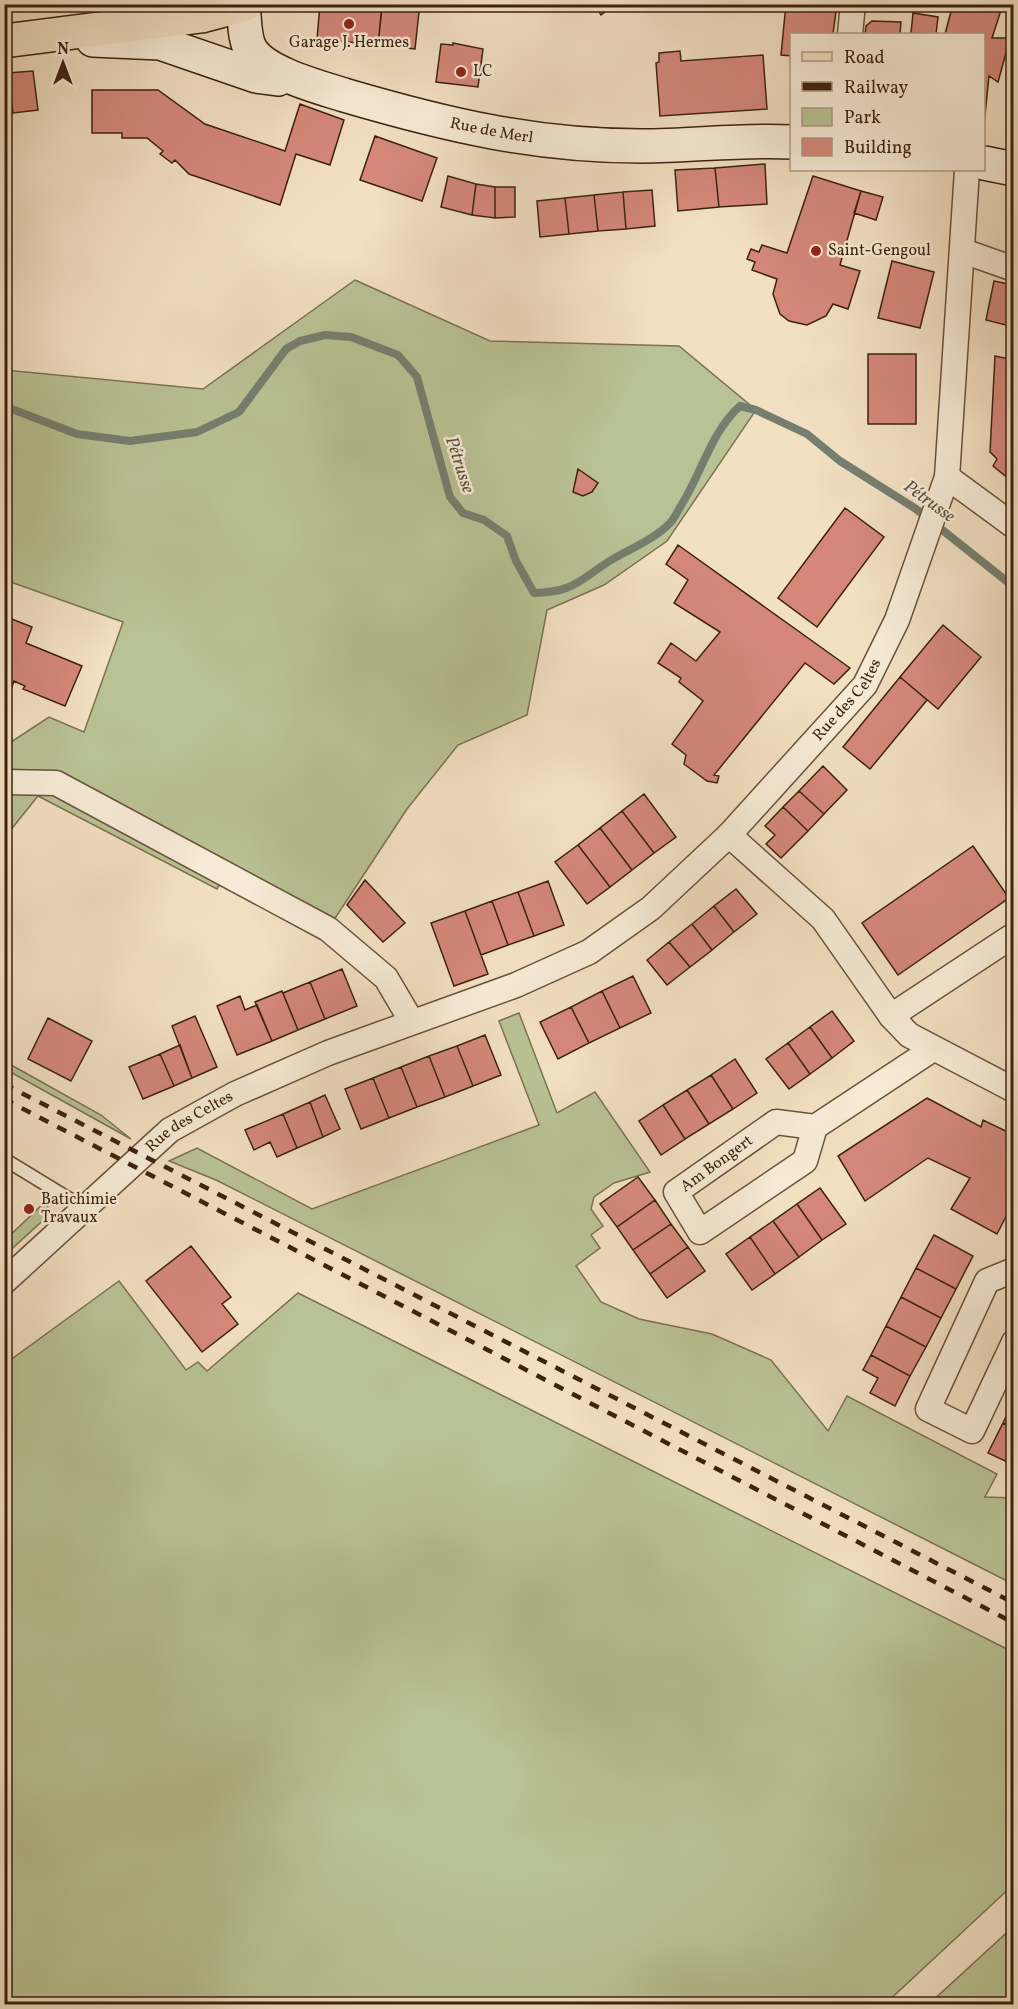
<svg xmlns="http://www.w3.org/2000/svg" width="1018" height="2009" viewBox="0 0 1018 2009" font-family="Vollkorn,serif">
<rect width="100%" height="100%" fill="#f2e0c2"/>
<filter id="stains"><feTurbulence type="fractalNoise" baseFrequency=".00333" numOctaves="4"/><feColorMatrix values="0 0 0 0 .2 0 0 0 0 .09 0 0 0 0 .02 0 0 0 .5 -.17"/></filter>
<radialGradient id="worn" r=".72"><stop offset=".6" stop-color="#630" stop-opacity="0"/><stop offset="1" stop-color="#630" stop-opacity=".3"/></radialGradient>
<path fill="#b9c294" stroke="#7b7251" stroke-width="1.5" d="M355,280L490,341L679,346L756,410L667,541L604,585L547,610L527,715L458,745L407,809L328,929L224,876L217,889L38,796L5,837V746L49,717L84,732L123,622L5,580V370L203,389Z
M519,1013L557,1113L595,1092L650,1172L614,1183L594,1197L591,1209L603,1226L591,1235L600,1248L576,1266L601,1302L639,1319L712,1334L771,1360L828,1431L847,1396L997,1474L985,1497L1013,1498V1584L216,1180L169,1161L197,1148L312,1209L539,1125L499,1021Z
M4,1061L101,1115L131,1139L5,1069Z
M45,1202L51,1213L5,1255V1240Z
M119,1281L186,1370L198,1362L207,1371L298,1293L1013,1652V1885L885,2004H5V1364Z
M1013,1927V2004H929Z"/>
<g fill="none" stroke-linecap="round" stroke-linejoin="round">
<path stroke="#767f6f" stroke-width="8" d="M4,406L77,434L130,441L197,432L239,412L286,349L300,341L325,335L351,337L398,355L417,377L450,497L463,513L484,520L507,536L516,561L534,593C573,592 577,582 608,562C627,550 654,540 670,523C675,518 678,510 682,504C702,472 711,432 740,406L756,410L807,434L840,461L916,509L1014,587"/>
</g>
<path fill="#d5887a" stroke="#3d220e" stroke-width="1.5" d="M320,4H382L378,45L317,39Z
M434,4H477V9L434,6Z
M594,4H615L601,15Z
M786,4H837L833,34H792V56L781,55Z
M953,4H1003L992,38H1010L998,82L989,76L984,125V34H945Z
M382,8L419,12L415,49L378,45Z
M913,13L938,17L936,34L911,33Z
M872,21L901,22L900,34H865L866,26Z
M453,43L483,49L478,87L436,82L441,44L453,45Z
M680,51L681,61L763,55L767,109L660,116L656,63L659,62V53Z
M33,71L38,110L13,113L8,73Z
M8,73L13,113L4,114V74Z
M92,90H158L205,124L285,151L300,104L344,120L330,165L296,154L280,205L189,174L175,160L172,163L160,154L163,151L147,138H122V133H92Z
M375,136L437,158L422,201L360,180Z
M765,164L767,204L719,207L715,168Z
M715,168L719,207L678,211L675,170Z
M448,176L476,184L472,215L441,207Z
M813,176L861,191L840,265L860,271L848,309L833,304L826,316L807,325L789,321L780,314L773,294L777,279L752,270L755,262L747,259L751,249L759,252L762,245L787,253Z
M476,184L495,187V218L472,215Z
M495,187H515V217L495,218Z
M652,190L655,226L626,229L623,192Z
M861,191L883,197L876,220L854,213Z
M623,192L626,229L598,231L594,195Z
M594,195L598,231L569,234L565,198Z
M565,198L569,234L540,237L537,201Z
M892,261L934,272L920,328L878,318Z
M994,281L1014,285V327L986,320Z
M868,354H916V424H868Z
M995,356L1014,360V483L993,466L997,459L990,452Z
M578,469L598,483L592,492L583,496L573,492Z
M845,508L884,537L817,627L778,598Z
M678,545L850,668L834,684L805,663L714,775L719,776L717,783L707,781L684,764L686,755L672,744L703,701L679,682L681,678L658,663L671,643L696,661L720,632L674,603L688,580L666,564Z
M4,616L32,627L26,643L82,666L65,706L23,689L25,686L14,681L9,695L4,693Z
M943,625L981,657L938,709L900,677Z
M900,677L927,700L870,769L843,747Z
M823,766L847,790L824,814L799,791Z
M799,791L824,814L808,831L783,807Z
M644,794L676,837L654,853L622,811Z
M783,807L808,831L781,858L766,844L775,835L765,826Z
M622,811L654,853L632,870L600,828Z
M600,828L632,870L610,887L578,845Z
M578,845L610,887L587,904L555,862Z
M973,846L1009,898L898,975L862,923Z
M365,880L405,923L383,942L347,905Z
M548,881L564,925L534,936L518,892Z
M736,889L757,914L734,932L714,906Z
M518,892L534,936L508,945L492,901Z
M492,901L508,945L481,955L465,911Z
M714,906L734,932L712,950L692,924Z
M465,911L488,974L454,986L431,923Z
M692,924L712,950L690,967L669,942Z
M669,942L690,967L667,985L647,960Z
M342,969L357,1006L325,1019L310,982Z
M633,976L651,1013L620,1028L602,991Z
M310,982L325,1019L298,1030L283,993Z
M282,991L298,1030L272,1041L255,1002Z
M602,991L620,1028L589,1043L571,1007Z
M240,996L245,1010L257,1005L272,1041L237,1055L217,1006Z
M571,1007L589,1043L558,1059L540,1022Z
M832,1011L854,1041L832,1058L810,1027Z
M195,1016L217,1067L192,1078L172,1026Z
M48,1018L92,1041L71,1081L28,1059Z
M810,1027L832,1058L810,1074L788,1043Z
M485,1035L501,1075L473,1086L457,1046Z
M788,1043L810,1074L789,1089L766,1059Z
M180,1045L192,1078L174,1086L160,1054Z
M457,1046L473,1086L445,1097L429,1056Z
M160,1054L174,1086L143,1099L129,1067Z
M429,1056L445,1097L417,1107L401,1067Z
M735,1059L757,1093L733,1109L711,1075Z
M401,1067L417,1107L389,1118L373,1078Z
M711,1075L733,1109L709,1124L687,1090Z
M373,1078L389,1118L361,1129L345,1089Z
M687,1090L709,1124L685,1139L663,1105Z
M325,1095L340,1129L323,1137L310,1102Z
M927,1098L981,1127L983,1120L1014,1135V1201L997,1234L951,1209L970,1178L928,1158L865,1201L838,1156Z
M310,1102L323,1137L297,1148L283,1114Z
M663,1105L685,1139L661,1155L639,1121Z
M283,1114L297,1148L277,1157L270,1142L254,1150L245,1130Z
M638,1177L655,1200L617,1227L600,1204Z
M820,1188L846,1224L822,1240L797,1204Z
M655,1200L671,1224L633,1250L617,1227Z
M797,1204L822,1240L799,1257L773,1221Z
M773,1221L799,1257L775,1274L750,1237Z
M671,1224L688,1247L650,1274L633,1250Z
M934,1235L973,1256L956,1289L916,1268Z
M750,1237L775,1274L752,1290L726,1254Z
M191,1246L231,1297L222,1304L238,1324L202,1352L146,1281Z
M688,1247L705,1271L667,1298L650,1274Z
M916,1268L956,1289L941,1318L901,1297Z
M901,1297L941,1318L926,1347L886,1326Z
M886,1326L926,1347L910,1376L871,1355Z
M871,1355L910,1376L895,1406L870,1393L878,1378L863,1370Z
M1014,1400V1428L1003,1423Z
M1003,1423L1014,1428V1465L988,1453Z"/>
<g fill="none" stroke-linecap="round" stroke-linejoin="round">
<defs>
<path id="service" d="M4,1159L86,1209"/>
<g id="minor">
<path d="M850,34L853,4"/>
<path d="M963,251L1014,269"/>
<path d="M947,477L1014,526"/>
<path d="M4,782L56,783L328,929L386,978L412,1022"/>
<path d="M729,835L823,919L891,1016L909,1035L1014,1090"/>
<path d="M891,1016L1014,935"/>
<path d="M815,1127L776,1122L676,1192L700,1232L805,1161L815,1127L933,1049"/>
<path d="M1014,1270L987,1281L928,1409L972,1431L1014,1342"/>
<path id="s1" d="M4,1282L170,1130L235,1094L328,1053L516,985L589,952L651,908L729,835L865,685L897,620L947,477L967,170"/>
</g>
<g id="secondary">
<path id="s2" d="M243,6C245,20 244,39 251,50C265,73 319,87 344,95C446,125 535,146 642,146C692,146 742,139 792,142"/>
<path d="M93,40L160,43L256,76L278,79"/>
<path d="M984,163L1014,169"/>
</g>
<path id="primary" d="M4,41L201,16L246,4"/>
</defs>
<use href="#service" stroke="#6a523b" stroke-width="15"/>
<use href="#minor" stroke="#6a523b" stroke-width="27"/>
<use href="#secondary" stroke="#3d220e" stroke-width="36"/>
<use href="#primary" stroke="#3d220e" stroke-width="36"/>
<use href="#service" stroke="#f7ebd7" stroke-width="12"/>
<use href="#minor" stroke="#f7ebd7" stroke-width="24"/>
<use href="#secondary" stroke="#f7ebd7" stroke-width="33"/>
<use href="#primary" stroke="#f2e0c2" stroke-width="33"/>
<path stroke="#3d220e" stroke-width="4.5" stroke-dasharray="10 10" stroke-linecap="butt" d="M4,1084L1014,1603
M4,1099L1014,1623"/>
</g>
<g fill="#8f2418" stroke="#f7ebd7" stroke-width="2">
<circle cx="349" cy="24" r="6"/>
<circle cx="461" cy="72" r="6"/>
<circle cx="816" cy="251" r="6"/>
<circle cx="29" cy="1209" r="6"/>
</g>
<g text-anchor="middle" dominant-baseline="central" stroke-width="5" stroke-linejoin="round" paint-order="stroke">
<g font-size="16" fill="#3d220e" stroke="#f7ebd7" text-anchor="start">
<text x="349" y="43" text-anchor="middle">Garage J. Hermes</text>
<text x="473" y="72">LC</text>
<text x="828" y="251">Saint-Gengoul</text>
<text x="41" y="1200">Batichimie<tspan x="41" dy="18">Travaux</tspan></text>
</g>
<g font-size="16" fill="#3d220e" stroke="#f7ebd7">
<text stroke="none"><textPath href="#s2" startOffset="302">Rue de Merl</textPath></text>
<text stroke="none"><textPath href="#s1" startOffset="1044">Rue des Celtes</textPath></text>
<text stroke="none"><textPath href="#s1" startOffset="246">Rue des Celtes</textPath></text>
<text transform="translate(717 1164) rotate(-36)">Am Bongert</text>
</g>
<g font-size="18" font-style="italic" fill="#5a503e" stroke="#f7ebd7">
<text transform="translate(459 465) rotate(72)">Pétrusse</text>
<text transform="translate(929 502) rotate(36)">Pétrusse</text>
</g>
</g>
<rect width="1018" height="2009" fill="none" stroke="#f2e0c2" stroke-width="24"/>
<rect x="6" y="6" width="1006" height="1997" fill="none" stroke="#3d220e" stroke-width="3"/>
<rect x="12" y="12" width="994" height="1985" fill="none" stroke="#3d220e" stroke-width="1.5"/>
<rect x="790" y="33" width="195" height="138" fill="#f7ebd7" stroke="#ad9b87" stroke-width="1.5"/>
<rect x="802" y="52" width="30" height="9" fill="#f2e0c2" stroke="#ad9b87" stroke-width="1.5"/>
<text x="844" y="63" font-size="18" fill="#3d220e">Road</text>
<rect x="802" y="82" width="30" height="9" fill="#3d220e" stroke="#ad9b87" stroke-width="1.5"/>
<text x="844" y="93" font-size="18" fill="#3d220e">Railway</text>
<rect x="802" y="108" width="30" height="18" fill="#b9c294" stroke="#ad9b87" stroke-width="1.5"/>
<text x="844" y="123" font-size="18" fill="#3d220e">Park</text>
<rect x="802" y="138" width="30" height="18" fill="#d5887a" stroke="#ad9b87" stroke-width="1.5"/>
<text x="844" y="153" font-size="18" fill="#3d220e">Building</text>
<g transform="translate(63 63)" stroke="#f7ebd7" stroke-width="4.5" paint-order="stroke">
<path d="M0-4.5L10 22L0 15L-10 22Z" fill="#3d220e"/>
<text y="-9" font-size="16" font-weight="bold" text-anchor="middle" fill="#3d220e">N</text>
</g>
<rect width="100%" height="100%" filter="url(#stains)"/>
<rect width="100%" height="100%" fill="url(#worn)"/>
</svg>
